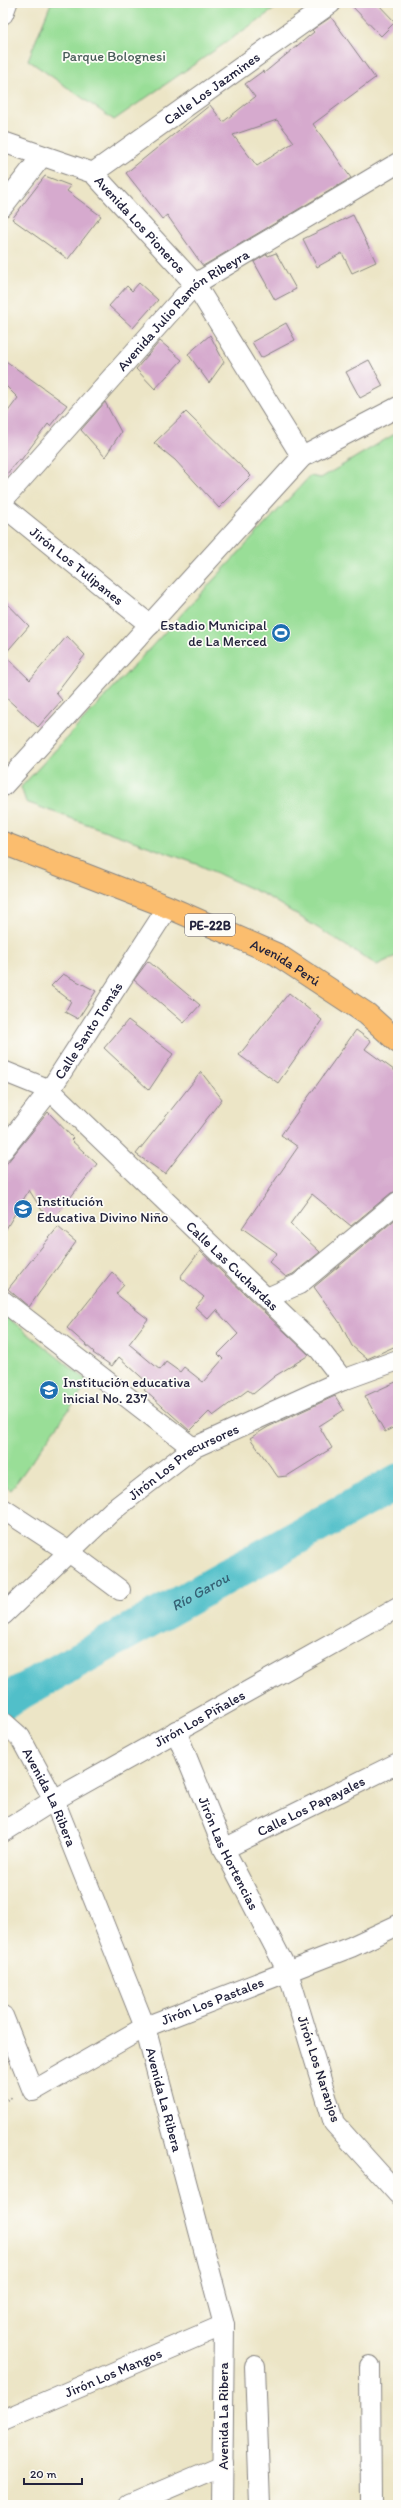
<svg xmlns="http://www.w3.org/2000/svg" width="401" height="2508" viewBox="0 0 401 2508" font-family="Itim,sans-serif">
<rect width="100%" height="100%" fill="#fdfcf7"/>
<filter id="ink" filterUnits="userSpaceOnUse"><feTurbulence type="fractalNoise" baseFrequency=".025" numOctaves="2"/><feDisplacementMap in="SourceGraphic" scale="8" xChannelSelector="R" yChannelSelector="G"/><feConvolveMatrix kernelMatrix="1 2 1 2 8 2 1 2 1" color-interpolation-filters="sRGB"/></filter>
<filter id="wash" filterUnits="userSpaceOnUse"><feTurbulence type="fractalNoise" baseFrequency=".012" numOctaves="4" result="noise"/><feDisplacementMap in="SourceGraphic" scale="16" xChannelSelector="R" yChannelSelector="G"/><feGaussianBlur stdDeviation="0.9" result="paint"/><feColorMatrix in="noise" values="0 0 0 0 0 0 0 0 0 0 0 0 0 0 0 0 0 1.4 0 .05"/><feComposite in="paint" operator="in"/></filter>
<g filter="url(#wash)">
<rect width="100%" height="100%" fill="#ece5c6"/>
<path fill="#99de97" stroke="#5e8069" d="M51,3H283L114,120L28,60Z
M398,432V955L377,965L265,895L197,864L26,802L21,787L310,476L321,478Z
M3,1314L89,1382L11,1490L3,1485Z"/>
<g fill="none" stroke-linecap="round" stroke-linejoin="round">
<path stroke="#51bfc9" stroke-width="35" id="s1" d="M3,1702L398,1481"/>
</g>
<g id="blocks">
<path fill="#d6aace" fill-rule="evenodd" d="M349,3H377L395,22L381,36Z
M331,17L375,78L313,124L351,178L203,266L167,215L162,219L126,173L210,105L223,122L255,97L245,84L263,71L264,73L314,32L312,30ZM277,120L294,142L257,166L233,135Z
M45,176L71,186L67,191L101,216L68,259L12,219Z
M353,215L376,262L352,273L342,253L317,267L303,239Z
M276,253L296,289L275,300L254,262L267,254L268,256Z
M139,283L158,300L133,328L109,306L127,286L132,291Z
M286,323L295,340L261,358L252,342Z
M210,335L224,362L209,383L188,354Z
M160,341L182,360L155,389L136,369Z
M3,359L67,405L50,426L48,424L21,460L19,459L3,479V418L18,398L3,383Z
M369,360L383,386L360,398L346,372Z
M105,402L121,432L105,457L81,430Z
M186,412L251,476L219,508L175,460L154,443Z
M3,599L29,626L4,655L30,680L67,636L85,655L56,693L62,700L38,727L3,695Z
M148,961L200,1005L184,1023L134,980Z
M63,974L96,991L78,1019L65,1012L71,1001L51,986Z
M289,993L322,1020L278,1083L239,1055Z
M128,1020L173,1054L149,1090L104,1048Z
M356,1030L371,1041L365,1049L398,1073V1191L391,1193L351,1226L312,1194L290,1224L320,1252L293,1274L286,1277L269,1262L277,1253L242,1228L298,1147L281,1135Z
M201,1072L222,1099L165,1174L136,1154Z
M48,1112L73,1138L71,1140L97,1164L50,1223L29,1190L3,1234V1168Z
M398,1217V1345L367,1359L352,1346L340,1323L314,1287Z
M58,1227L76,1242L29,1307L8,1289Z
M200,1251L309,1355L275,1376L253,1394L248,1390L213,1416L209,1412L190,1431L144,1390L149,1384L119,1357L112,1366L93,1353L94,1352L67,1328L112,1272L124,1285L116,1294L148,1319L129,1344L160,1370L166,1362L180,1372L184,1367L203,1382L223,1359L218,1354L238,1334L216,1310L208,1319L195,1307L204,1297L180,1277Z
M398,1381V1425L385,1432L365,1396Z
M335,1396L344,1410L319,1426L332,1448L287,1476L278,1477L250,1438L268,1427Z"/>
</g>
</g>
<g filter="url(#ink)">
<use href="#blocks" fill-opacity="0" stroke="#878480" stroke-width="1"/>
<g fill="none" stroke-linecap="round" stroke-linejoin="round">
<defs>
<g id="minor">
<path d="M3,14L7,3"/>
<path id="s2" d="M3,142L93,173L195,284L302,457"/>
<path id="s3" d="M93,173L331,3"/>
<path d="M3,206L42,156"/>
<path id="s4" d="M3,500L195,284L398,163"/>
<path id="s5" d="M3,506L150,625"/>
<path d="M3,786L302,457L398,407"/>
<path id="s6" d="M3,1071L50,1090L319,1349L343,1380"/>
<path id="s7" d="M3,1150L50,1090L168,907"/>
<path d="M267,1298L299,1284L398,1202"/>
<path d="M3,1301L193,1448"/>
<path d="M3,1509L69,1552L120,1590"/>
<path id="s8" d="M3,1615L112,1511L193,1448L343,1380L398,1360"/>
<path id="s9" d="M3,1722L20,1737L54,1800L145,2027L224,2325L222,2505"/>
<path id="s10" d="M176,1731L224,1849L288,1972L334,2123L398,2194"/>
<path id="s11" d="M3,1832L54,1800L398,1607"/>
<path id="s12" d="M224,1849L398,1763"/>
<path id="s13" d="M3,2016L33,2091L145,2027L351,1947L398,1925"/>
<path d="M255,2366L260,2505"/>
<path d="M370,2366L371,2505"/>
<path id="s14" d="M3,2420L224,2325"/>
<path d="M129,2505L223,2465"/>
</g>
<g id="highway">
<path id="s15" d="M3,843L168,907L276,954L367,1014L398,1042"/>
</g>
</defs>
<use href="#minor" stroke="#878480" stroke-width="22"/>
<use href="#highway" stroke="#878480" stroke-width="24"/>
<path stroke="#878480" stroke-width="2.5" stroke-dasharray="1 3" stroke-linecap="butt" d="M3,2101L14,2097"/>
<use href="#minor" stroke="#fff" stroke-width="20"/>
<use href="#highway" stroke="#fbbd6e" stroke-width="22"/>
</g>
</g>
<defs>
<symbol id="stadium-disc" viewBox="-11 -11 22 22"><circle r="9.5" fill="#1f6fb2" stroke="#fdfcf7"/><path d="M0-5a6.5 5 0 1 0 0 10a6.5 5 0 1 0 0-10ZM-3.5-1.8h7v3.6h-7Z" fill="#fff"/></symbol>
<symbol id="school-disc" viewBox="-11 -11 22 22"><circle r="9.5" fill="#1f6fb2" stroke="#fdfcf7"/><path d="M0-5L7-2L0 1L-7-2ZM-4 1L0 2.5L4 1V4Q0 6-4 4Z" fill="#fff"/></symbol>
</defs>
<g fill-rule="evenodd">
<use href="#stadium-disc" x="270" y="622" width="22" height="22"/>
<use href="#school-disc" x="12" y="1198" width="22" height="22"/>
<use href="#school-disc" x="38" y="1379" width="22" height="22"/>
</g>
<g text-anchor="middle" dominant-baseline="central" stroke-width="3.5" stroke-linejoin="round" paint-order="stroke">
<rect fill="#fdfcf7" stroke="#646373" stroke-width="1" x="185" y="914" width="50" height="22" rx="3"/>
<g font-size="13" font-weight="bold" fill="#22223b">
<text x="210" y="925">PE-22B</text>
</g>
<g font-size="14" fill="#465a57" stroke="#fdfcf7">
<text x="114" y="56">Parque Bolognesi</text>
</g>
<g font-size="14" fill="#22223b" stroke="#fdfcf7">
<text stroke="none"><textPath href="#s3" startOffset="146">Calle Los Jazmines</textPath></text>
<text stroke="none"><textPath href="#s2" startOffset="165">Avenida Los Pioneros</textPath></text>
<text stroke="none"><textPath href="#s4" startOffset="263">Avenida Julio Ramón Ribeyra</textPath></text>
<text stroke="none"><textPath href="#s5" startOffset="95">Jirón Los Tulipanes</textPath></text>
<text stroke="none"><textPath href="#s15" startOffset="307">Avenida Perú</textPath></text>
<text stroke="none"><textPath href="#s7" startOffset="147">Calle Santo Tomás</textPath></text>
<text stroke="none"><textPath href="#s6" startOffset="304">Calle Las Cuchardas</textPath></text>
<text stroke="none"><textPath href="#s8" startOffset="238">Jirón Los Precursores</textPath></text>
<text stroke="none"><textPath href="#s11" startOffset="227">Jirón Los Piñales</textPath></text>
<text stroke="none"><textPath href="#s9" startOffset="90">Avenida La Ribera</textPath></text>
<text stroke="none"><textPath href="#s12" startOffset="97">Calle Los Papayales</textPath></text>
<text stroke="none"><textPath href="#s10" startOffset="133">Jirón Las Hortencias</textPath></text>
<text stroke="none"><textPath href="#s13" startOffset="282">Jirón Los Pastales</textPath></text>
<text transform="translate(319 2069) rotate(72)">Jirón Los Naranjos</text>
<text stroke="none"><textPath href="#s9" startOffset="414">Avenida La Ribera</textPath></text>
<text stroke="none"><textPath href="#s14" startOffset="120">Jirón Los Mangos</textPath></text>
<text transform="translate(223 2416) rotate(-90)">Avenida La Ribera</text>
</g>
<g font-size="14" fill="#22223b" stroke="#fdfcf7" text-anchor="start">
<text x="267" y="625" text-anchor="end">Estadio Municipal<tspan x="267" dy="16">de La Merced</tspan></text>
<text x="37" y="1201">Institución<tspan x="37" dy="16">Educativa Divino Niño</tspan></text>
<text x="63" y="1382">Institución educativa<tspan x="63" dy="16">inicial No. 237</tspan></text>
</g>
<g font-size="15" font-style="italic" fill="#356174" stroke="#fdfcf7">
<text stroke="none"><textPath href="#s1" startOffset="226">Río Garou</textPath></text>
</g>
</g>
<rect width="401" height="2508" fill="none" stroke="#fdfcf7" stroke-width="16"/>
<path d="M24 2478v6h58v-6" fill="none" stroke="#22223b" stroke-width="2"/>
<text x="30" y="2478" font-size="12" fill="#22223b" stroke="#fdfcf7" stroke-width="3" paint-order="stroke">20 m</text>
</svg>
